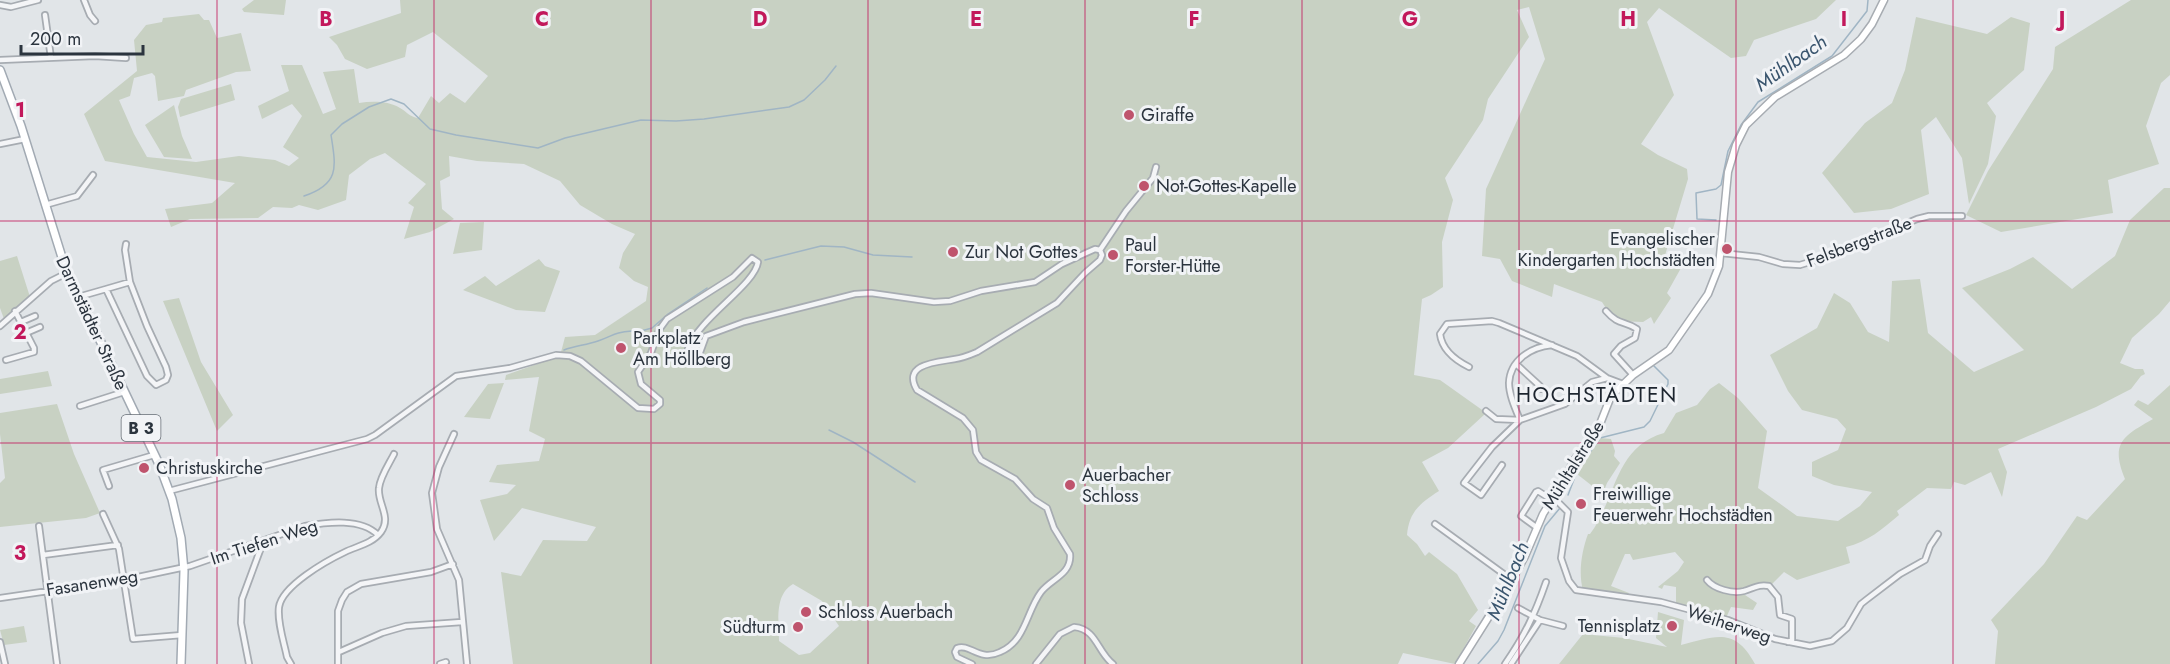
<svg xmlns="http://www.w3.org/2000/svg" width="2170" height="664" viewBox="0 0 2170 664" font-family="Jost,sans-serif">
<rect width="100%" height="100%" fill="#e1e5e8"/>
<path fill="#c8d1c3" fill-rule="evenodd" d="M254,0H286L284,15L244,12L242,9Z
M400,0H1836L1816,19L1754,40L1746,56L1731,58L1659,8L1647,22L1674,95L1641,144L1658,155L1687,169L1688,179L1663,262L1681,268L1667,293L1671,298L1654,324L1651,317L1643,322L1618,321L1611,316L1602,302L1554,284L1552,297L1512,281L1500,259L1482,256L1486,189L1545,59L1529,7L1517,10L1529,37L1488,99L1483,120L1445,178L1453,200L1442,242L1443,287L1431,295L1422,299L1414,375L1440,380L1485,412V414L1448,448L1422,462L1439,491C1420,503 1409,512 1407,535L1417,544L1425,556L1429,552L1457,574L1478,610L1469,621L1476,626L1455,664L1403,653L1398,664H513L501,572L521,576L543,540L587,541L596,527L522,508L494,541L480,500L507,494L516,485L489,482L497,465L539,461L545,439L529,431L539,377L505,380L506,375L560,356L565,337L595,335L646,301L648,287L634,281L619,268L623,253L635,234L612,224L580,205L560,181L524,164L477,161L449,156L450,176L440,181L442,209L454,219L430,232L404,239L414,207L408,203L426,184L385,153L370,159L349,175L346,200L318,210L299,205L292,208L273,207L258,218L190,219L171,227L165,209L212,203L235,183L105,161L84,114L137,71L134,40L146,25L162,22L163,18L199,14L204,20H209L217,38L241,33L251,71L236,72L186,90L184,96L158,101L155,76L152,73L134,78L130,96L119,100L134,134L147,157L196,162L239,156L275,160L289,166L299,158L283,147L302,116L292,104L262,119L258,106L289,91L281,65H302L323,114L336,109L323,72L354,69L359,103C373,101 388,101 400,108C407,112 410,117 418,118L431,96L439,103L450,93L465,103L488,76L433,32L407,45L405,57L367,69L345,59L337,45L329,37L401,13ZM793,584L822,601L839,626L810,653L799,655L779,641C779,622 774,595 793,584Z
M2131,0H2170V75L2161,83L2146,126L2159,164L2108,180L2113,213L2001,232L1966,215L1988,171L2053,69L2055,47Z
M1916,17L1987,34L2011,17L2030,23L2024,70L1987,103L1996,116L1988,164L1969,204L1962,158L1936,117L1921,130L1929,194L1891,209L1854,213L1822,173L1865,123L1892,103L1905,70Z
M231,84L235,100L180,117L178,107L181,99Z
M174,105L182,136L192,159L164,157L145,125Z
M2164,188H2170V301L2159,314L2132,338L2120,363L2135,369H2143L2145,374L2141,376L2131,389L2096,407L1998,449L2007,472L2002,497L1991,472L1965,485L1954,482L1951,489L1927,488L1897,511L1899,515C1882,529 1868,542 1846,547L1850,563L1797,580L1784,572L1771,585L1759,584L1742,593L1757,603L1753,610L1731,607L1726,618L1676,605V587L1664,585L1662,589L1658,587L1678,571L1684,562L1675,552L1633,560L1630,554H1625L1611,586L1629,593L1628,595L1583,590C1578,573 1582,550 1588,534H1590C1616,500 1614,447 1664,433L1676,413L1697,405L1710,389L1719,383L1738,398L1767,431L1758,488L1797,516L1838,521L1860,506L1872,492L1834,485L1812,476V462L1838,450L1846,429L1837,419L1802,410L1788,391L1770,355L1817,328L1834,293L1850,303L1868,332L1889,342L1892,281L1920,279L1928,333L1974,372L2024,350L1962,288L2010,269L2033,257L2072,289L2115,256L2130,220Z
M484,222L482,250L453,254L460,223Z
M17,256L30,297L4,319L0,308V261Z
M539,259L545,266L560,271L545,312L516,310L463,290L485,276L496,286Z
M179,298L201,362L233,415L217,431L163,301Z
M48,371L52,386L0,394V379Z
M504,383L490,419L464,417L488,384Z
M2170,385V664H1995L1998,631L1991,620L2044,564L2077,516L2087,520L2125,479C2110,443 2123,436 2153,419L2134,405L2138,400L2148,405Z
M57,404L74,454L100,513L86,518L0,527V483L5,478L0,434V413Z
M1600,438L1611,439L1615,451L1614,456L1620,463L1607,483L1602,496L1598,497L1591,485L1577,474L1584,458Z
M1658,612L1684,620L1681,645C1716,636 1735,627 1755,664H1559L1583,634L1624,638L1667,647L1656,638Z
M24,626L27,642L4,645L0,630Z"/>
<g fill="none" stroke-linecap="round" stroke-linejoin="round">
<path stroke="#a0b5c4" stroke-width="1.5" d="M304,196C340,184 336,167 331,135L342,124L369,107L391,99L404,104L430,129L456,135L538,148L565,138L641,120L676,121L704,119L789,107L804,100L825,80L836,66
M1716,220L1697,219L1696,193L1716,189L1721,185L1728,151L1741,125L1758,102L1832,56L1867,11L1868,0
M765,260L821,246L844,247L873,255L912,257
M641,331L652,328L668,314L707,288
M564,350C575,346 586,345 598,341C613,336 614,332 632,331
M829,430L853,442L915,482
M1568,495L1578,469L1600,438L1644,427L1650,421L1668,384V380L1653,365
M1478,664L1498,641L1504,630L1545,526L1560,508"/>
<defs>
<path id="street" d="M84,0L90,15L95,21
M0,5L11,7L38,0
M45,15L51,58
M0,60L95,56L126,58
M0,144L25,139
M45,205L77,196L93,175
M126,244L125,250L130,282
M1721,253L1759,257L1783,264L1800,265L1826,257L1917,219L1929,216H1962
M78,297L106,289L147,376L156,385L166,380L168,375L166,367L147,326L130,282L106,289
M1606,311C1619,326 1624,320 1637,329L1635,338L1621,346L1614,354L1633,375
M21,322L35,316
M0,326L51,281L67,273
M26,333L40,327
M6,360L34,352V348L15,311
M1516,364L1540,386L1541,389
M1469,367C1455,360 1442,350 1440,334L1447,324L1492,321L1499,323L1577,356L1607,378L1623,384
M80,406L124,392
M1486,411L1496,419L1520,420L1565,404L1592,382L1607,378
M1520,420C1515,408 1509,395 1509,383C1510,360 1531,347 1552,345
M454,434L439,467L432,493L437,529L459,580L467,664
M1502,465L1481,495L1464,483L1492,447L1520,420
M109,486L103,470L154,455
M169,491L367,439L375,435L456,376L510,368L556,355L570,356L581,361L638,408L654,409L660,404V400L641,384L638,372L651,353L659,330L667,319L733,277L752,258L758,262C755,285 698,319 688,349L691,358H698L706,336L744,322L855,294L871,293L934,302L950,301L981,291L1035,282L1062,264L1086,253L1095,249L1100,250
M1553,497L1568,512L1561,558L1569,581L1576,590L1661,602L1728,620L1775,639L1810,646L1832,641L1847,628L1861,604L1866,600L1900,574L1925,560L1930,546L1938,534
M103,514L119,549L133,639L182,635
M1435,524L1512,580
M39,526L57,664
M1536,527L1521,516L1536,492L1538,491L1552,500
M43,555L118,545
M1707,580C1714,589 1733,594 1744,591C1754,588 1759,584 1769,586L1778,597L1780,615L1792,619V641L1788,642
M0,598L124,580L190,566L305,526C328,522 361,518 378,535
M1518,608L1540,620L1563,626
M0,642L5,664
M339,652L382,633L406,626L462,622
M249,664L241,623L242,599L262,545L261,541
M291,664L287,657C284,642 277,622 279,607C282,586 326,561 345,552C357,546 372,544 381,532C392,517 377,503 379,488C380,477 389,464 394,454
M338,664V611L342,600L347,592L361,584L431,572L453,564
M440,664L446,662
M972,664L957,657L955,652L957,648C970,643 979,662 1000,652C1026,641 1026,612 1041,592C1051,579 1072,574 1070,554L1054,528L1047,508L1033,499L1015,479L981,460L976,452L973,430L963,418L917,390C901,363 939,362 955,359C963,358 970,355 977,352L1057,303L1085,273L1100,260L1102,255L1100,250L1126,211L1153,178L1156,167
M1036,664L1060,634L1074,627C1097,629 1097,652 1113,664
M1505,664C1524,637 1535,614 1546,582
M1511,664L1540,620"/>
<path id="secondary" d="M1459,664L1512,580L1525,556L1543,514L1561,485L1575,459L1600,424L1611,396L1633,375L1669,350L1708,294L1719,266L1728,172L1736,145L1746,125L1775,97L1844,55L1861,39L1872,24L1884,0"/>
<path id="primary" d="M0,70L21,126L65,267L159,464L172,499L181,538L184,571L181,664"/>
</defs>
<use href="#street" stroke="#a7acb2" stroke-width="8"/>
<use href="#secondary" stroke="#a7acb2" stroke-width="9"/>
<use href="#primary" stroke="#a2aab3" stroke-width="10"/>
<use href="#street" stroke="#f4f5f7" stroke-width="4.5"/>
<use href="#secondary" stroke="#fff" stroke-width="6"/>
<use href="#primary" stroke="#fff" stroke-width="7"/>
</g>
<path fill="none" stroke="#c2185b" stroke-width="1.5" stroke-opacity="0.55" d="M217,0V664M434,0V664M651,0V664M868,0V664M1085,0V664M1302,0V664M1519,0V664M1736,0V664M1953,0V664M0,221H2170M0,443H2170"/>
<g fill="#bf546d" stroke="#f1f3f6" stroke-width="2">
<circle cx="1129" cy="115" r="6"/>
<circle cx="1144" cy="186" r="6"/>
<circle cx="1727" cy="249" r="6"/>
<circle cx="953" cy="252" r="6"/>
<circle cx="1113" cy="255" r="6"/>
<circle cx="621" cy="348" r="6"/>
<circle cx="144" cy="468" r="6"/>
<circle cx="1070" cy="485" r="6"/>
<circle cx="1581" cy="504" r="6"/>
<circle cx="806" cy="612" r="6"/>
<circle cx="1672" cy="626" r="6"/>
<circle cx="798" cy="627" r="6"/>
</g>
<g text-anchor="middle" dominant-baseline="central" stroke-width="6" stroke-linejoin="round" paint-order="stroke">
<rect fill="#f1f3f6" stroke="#666d75" stroke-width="1.5" x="121.5" y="415" width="39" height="26" rx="4.5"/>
<g font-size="16" font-weight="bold" fill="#2b343e">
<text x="141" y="428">B 3</text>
</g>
<g font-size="18" fill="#2b343e" stroke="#f1f3f6" text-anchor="start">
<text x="1141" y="115">Giraffe</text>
<text x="1156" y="186">Not-Gottes-Kapelle</text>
<text x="1715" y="239" text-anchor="end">Evangelischer<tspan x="1715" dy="21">Kindergarten Hochstädten</tspan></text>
<text x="1125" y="245">Paul<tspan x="1125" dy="21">Forster-Hütte</tspan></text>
<text x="965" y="252">Zur Not Gottes</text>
<text x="633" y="338">Parkplatz<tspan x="633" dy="21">Am Höllberg</tspan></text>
<text x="156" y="468">Christuskirche</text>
<text x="1082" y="475">Auerbacher<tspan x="1082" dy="21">Schloss</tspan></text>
<text x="1593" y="494">Freiwillige<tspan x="1593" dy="21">Feuerwehr Hochstädten</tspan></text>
<text x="818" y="612">Schloss Auerbach</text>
<text x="1660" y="626" text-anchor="end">Tennisplatz</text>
<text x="786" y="627" text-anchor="end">Südturm</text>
</g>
<g font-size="18" fill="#2b343e" stroke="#f1f3f6">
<text transform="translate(1859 242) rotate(-21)">Felsbergstraße</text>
<text transform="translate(92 323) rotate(65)">Darmstädter Straße</text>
<text transform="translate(1573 465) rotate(-58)">Mühltalstraße</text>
<text transform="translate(264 542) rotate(-18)">Im Tiefen Weg</text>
<text transform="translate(92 583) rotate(-9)">Fasanenweg</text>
<text transform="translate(1729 624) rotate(18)">Weiherweg</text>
</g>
<g font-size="20" font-style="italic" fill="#3a556e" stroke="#f1f3f6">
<text transform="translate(1791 63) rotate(-35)">Mühlbach</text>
<text transform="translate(1508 581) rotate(-68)">Mühlbach</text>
</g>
<g font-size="21" letter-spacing="1.5" fill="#1d252f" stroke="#f1f3f6">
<text x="1597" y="395">HOCHSTÄDTEN</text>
</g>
</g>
<g font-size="20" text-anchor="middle" font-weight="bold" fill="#c2185b" stroke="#f1f3f6" stroke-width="6" stroke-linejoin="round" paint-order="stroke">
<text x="326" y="26">B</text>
<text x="542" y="26">C</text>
<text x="760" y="26">D</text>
<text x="976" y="26">E</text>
<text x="1194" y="26">F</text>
<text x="1410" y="26">G</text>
<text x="1628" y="26">H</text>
<text x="1844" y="26">I</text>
<text x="2062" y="26">J</text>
<text x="20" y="117">1</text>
<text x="20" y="339">2</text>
<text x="20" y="560">3</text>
</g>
<path d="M21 45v9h122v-9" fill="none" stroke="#2b343e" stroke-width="3"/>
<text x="30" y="45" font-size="18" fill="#2b343e" stroke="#f1f3f6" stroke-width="4.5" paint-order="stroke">200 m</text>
</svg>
